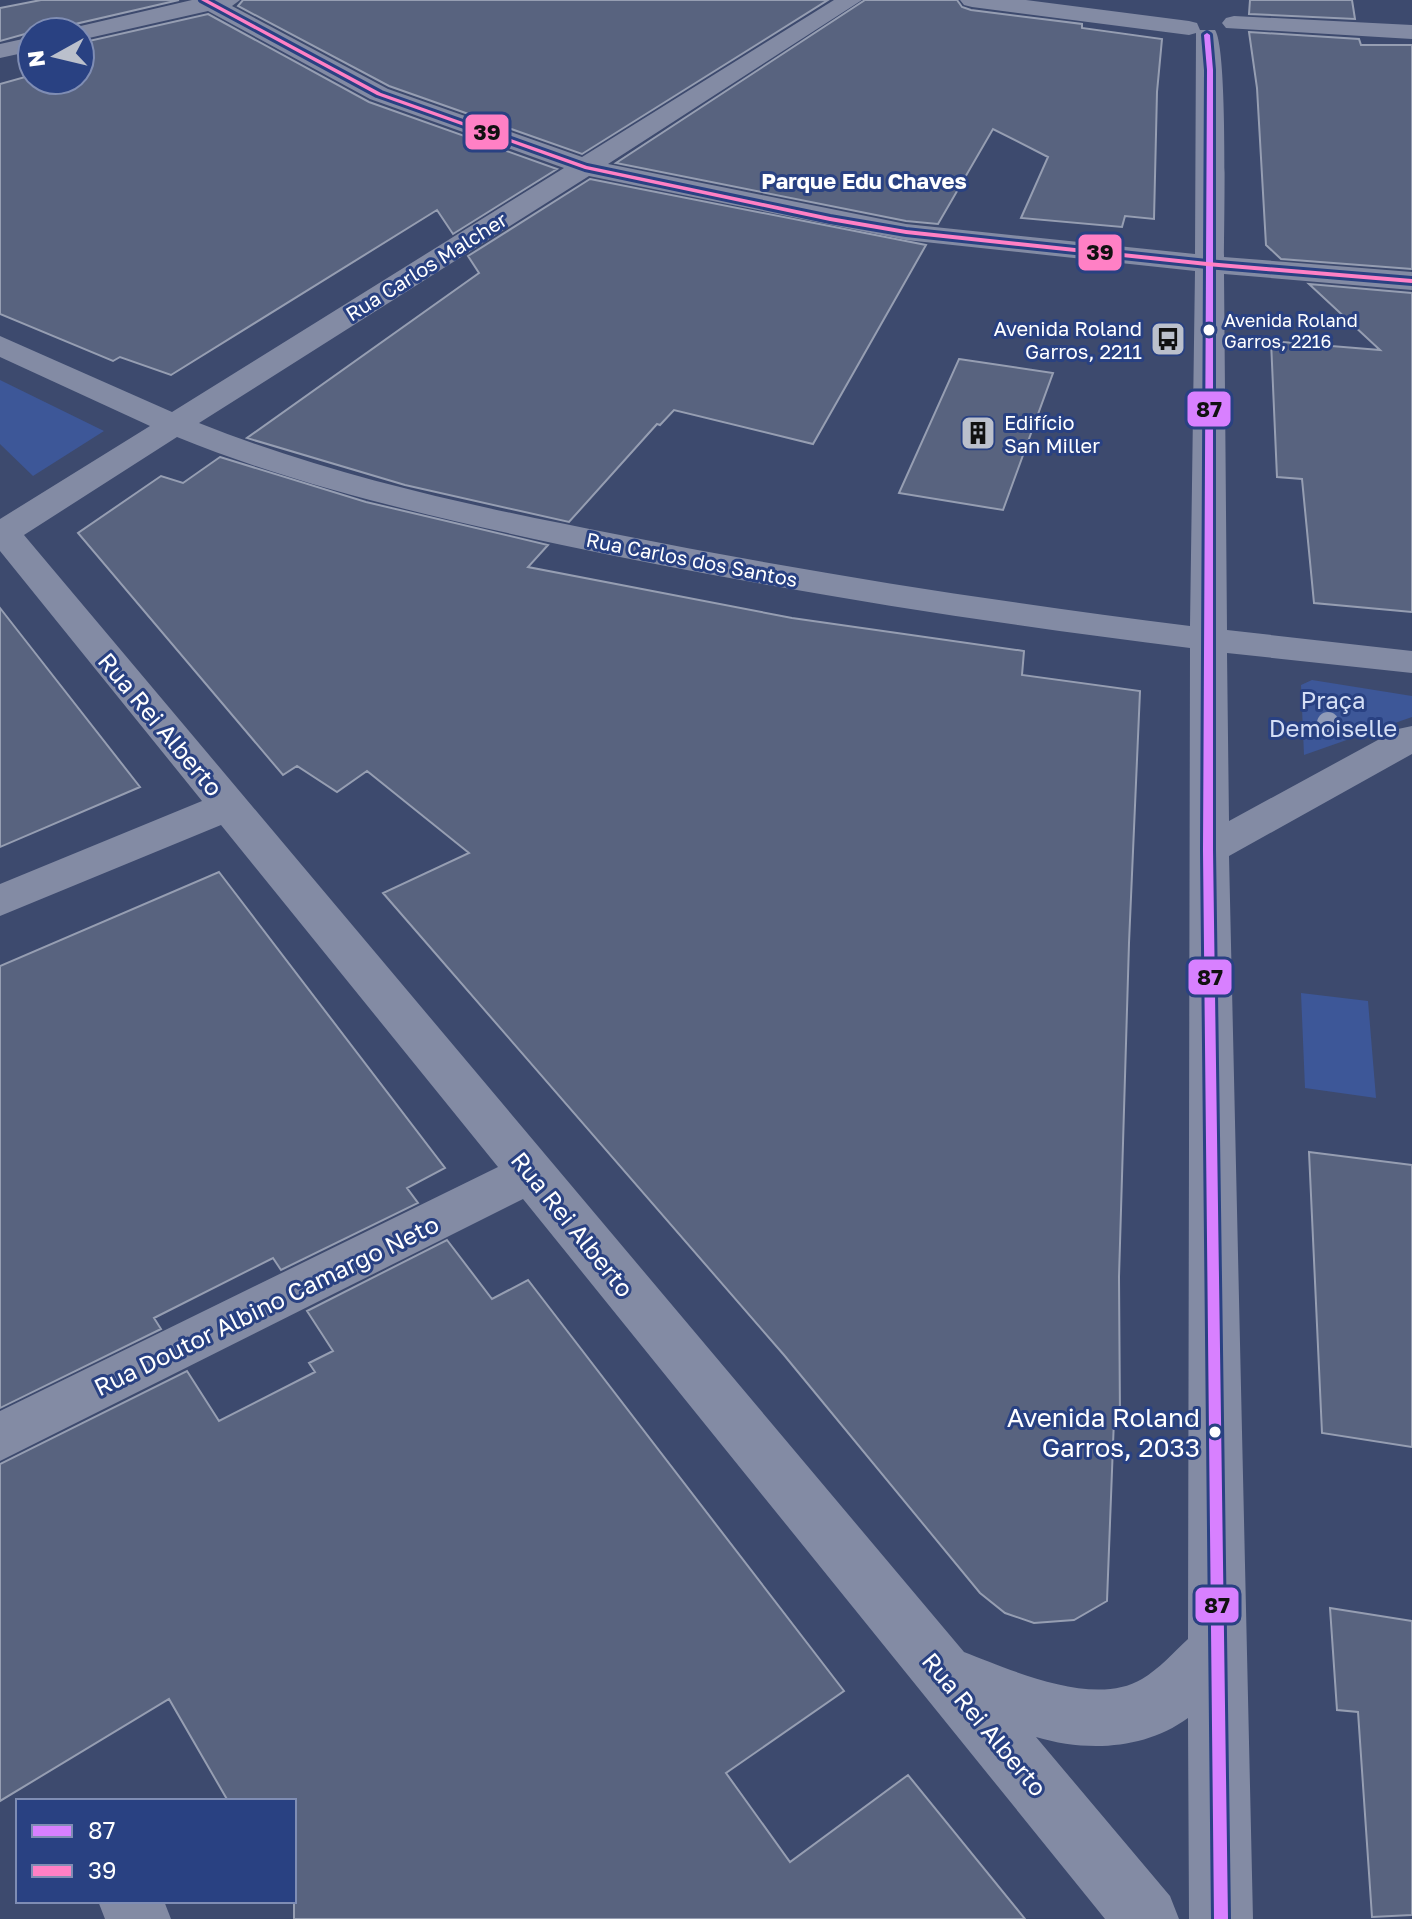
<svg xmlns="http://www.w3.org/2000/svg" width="1412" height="1919" viewBox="0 0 1412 1919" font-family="'Golos Text',sans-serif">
<rect width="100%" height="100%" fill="#3d4a6e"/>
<path fill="#3d5798" d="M0,380L104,431L33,476L0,444Z
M1312,680L1412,696V717L1304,755L1301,685Z
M1301,993L1368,1001L1376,1098L1305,1088Z"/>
<path fill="#58637f" stroke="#969eb2" stroke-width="2" d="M41,0H179L71,25L66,32H32L0,41V8Z
M243,0H828L582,154L389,86L238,6Z
M865,0H957L962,7L971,10L1082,24V28L1162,39L1157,92L1154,219L1125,216L1122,227L1021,218L1048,157L993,129L938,224L906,221L616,163Z
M1250,0H1352L1355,19L1249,14Z
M208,14L369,102L557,169L453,234L437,210L171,375L120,357L113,361L0,314V84L32,75V80H80V43Z
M1249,32L1359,39L1361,45H1412V269L1281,259L1266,245L1257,88Z
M590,179L926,245L813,444L674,410L660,425L657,424L569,522L405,485L247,438L479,273L468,256Z
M1309,284L1412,293V612L1314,603L1302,479L1277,477L1271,341L1380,350Z
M959,359L1053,373L1003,510L899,493Z
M220,457L366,502L548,545L528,567L792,618L1024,651L1022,675L1140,691L1129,943L1119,1277L1120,1419H1114L1107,1601L1074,1620L1034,1623L1005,1613L980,1593L784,1355L383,893L469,853L367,771L337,792L297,766L283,775L78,533L161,476L183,483Z
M0,608L140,787L0,847Z
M219,872L445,1168L407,1188L418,1203L281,1270L273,1258L154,1318L161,1329L0,1408V966Z
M1309,1152L1412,1165V1447L1322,1433Z
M447,1240L492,1299L528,1280L844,1691L726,1773L790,1862L908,1775L1025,1919H294V1801H228L169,1699L0,1801V1464L187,1371L219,1421L315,1372L309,1363L333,1351L307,1311Z
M1330,1608L1412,1621V1915L1372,1917L1358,1712L1337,1710Z"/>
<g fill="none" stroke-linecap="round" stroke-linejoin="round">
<path fill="#838ba4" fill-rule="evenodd" d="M192,0H240L232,6L388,89L582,157L834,0H862L608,164L906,224L1195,254L1196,33L1189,35L972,7L964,5L960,0H1026L1189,21L1197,23L1200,30H1215C1228,49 1224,222 1224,257L1412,272V290L1224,274L1227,630L1412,651V673L1227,653L1229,821L1398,729L1412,726V754L1229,856L1253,1919H1189L1188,1718C1144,1750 1086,1752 1036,1737L1170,1896L1179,1919H1105L523,1199L0,1461V1411L498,1167L221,825L0,916V884L202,801L0,551V519L150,426L0,357V336L172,412L564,168L370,99L208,11L80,40V32H69L72,28ZM589,176L906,240L1195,271L1190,626C998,602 806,572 615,534C475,507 332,476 199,423ZM177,437C300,487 433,517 562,545C770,589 980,622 1190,648L1188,1639C1174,1652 1159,1669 1142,1679C1094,1708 1011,1670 964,1652L24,535Z
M1234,16L1412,25V39L1226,28L1222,23L1226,18Z
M32,37V51L0,58V44Z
M98,1901H164L171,1919H105Z"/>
<defs>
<path id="bus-1" d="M1207,33L1210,35L1213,70V850L1228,1919H1214L1203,850L1207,70L1204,35Z"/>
<path id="bus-2" d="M201,0H208L381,93L587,166L830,217L906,230L1207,262L1412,279V283L1207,266L906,234L830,221L585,169L377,95Z"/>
</defs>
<use href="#bus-1" stroke="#294182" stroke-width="6"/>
<use href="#bus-2" stroke="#294182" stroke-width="6"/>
<use href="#bus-1" fill="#d880ff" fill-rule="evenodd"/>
<use href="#bus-2" fill="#ff80c5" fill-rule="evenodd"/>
</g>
<circle fill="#909bb8" cx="1328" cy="723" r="11"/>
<defs>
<symbol id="bus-square" viewBox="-11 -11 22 22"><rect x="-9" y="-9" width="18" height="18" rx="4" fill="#bbc0cc" stroke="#294182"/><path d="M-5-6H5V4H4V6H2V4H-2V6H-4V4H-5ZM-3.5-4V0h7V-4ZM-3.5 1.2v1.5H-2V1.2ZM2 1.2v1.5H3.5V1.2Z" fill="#111"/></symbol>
<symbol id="building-square" viewBox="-11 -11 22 22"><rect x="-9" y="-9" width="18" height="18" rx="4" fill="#bbc0cc" stroke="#294182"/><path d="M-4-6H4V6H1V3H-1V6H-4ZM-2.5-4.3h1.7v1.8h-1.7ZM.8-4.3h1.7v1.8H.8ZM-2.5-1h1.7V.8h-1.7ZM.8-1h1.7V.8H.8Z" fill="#111"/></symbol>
</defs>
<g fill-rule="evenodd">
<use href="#bus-square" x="1148" y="319" width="40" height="40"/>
<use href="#building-square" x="958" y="413" width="40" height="40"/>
</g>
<g fill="#fff" stroke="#294182" stroke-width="3">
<circle cx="1209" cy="330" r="7"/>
<circle cx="1215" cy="1432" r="7"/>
</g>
<g text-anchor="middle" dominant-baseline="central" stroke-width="6" stroke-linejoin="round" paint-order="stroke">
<g font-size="18" fill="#fff" stroke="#294182" text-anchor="start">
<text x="1224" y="320">Avenida Roland<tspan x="1224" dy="21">Garros, 2216</tspan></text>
</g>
<g font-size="20" fill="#fff" stroke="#294182">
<text transform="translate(426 266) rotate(-32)">Rua Carlos Malcher</text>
<text transform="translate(692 559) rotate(11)">Rua Carlos dos Santos</text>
</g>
<g font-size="20" fill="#fff" stroke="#294182" text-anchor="end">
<text x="1142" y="328">Avenida Roland<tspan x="1142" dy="23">Garros, 2211</tspan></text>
<text x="1004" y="422" text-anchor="start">Edifício<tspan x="1004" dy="23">San Miller</tspan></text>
</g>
<g font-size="22" font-weight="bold" fill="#fff" stroke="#294182">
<text x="864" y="180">Parque Edu Chaves</text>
</g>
<g font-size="24" fill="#d4def5" stroke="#294182">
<text x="1333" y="699">Praça<tspan x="1333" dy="28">Demoiselle</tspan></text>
</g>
<g font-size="24" fill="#fff" stroke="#294182">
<text transform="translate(161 724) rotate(50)">Rua Rei Alberto</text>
<text transform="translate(573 1224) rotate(51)">Rua Rei Alberto</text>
<text transform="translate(266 1305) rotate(-26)">Rua Doutor Albino Camargo Neto</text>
<text transform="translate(985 1724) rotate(50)">Rua Rei Alberto</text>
</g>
<g font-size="26" fill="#fff" stroke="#294182" text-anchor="end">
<text x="1200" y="1417">Avenida Roland<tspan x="1200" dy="30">Garros, 2033</tspan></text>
</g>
</g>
<g stroke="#294182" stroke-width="3">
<rect x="464" y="113" width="46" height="38" rx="8" fill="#ff80c5"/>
<rect x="1077" y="233" width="46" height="39" rx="8" fill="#ff80c5"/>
<rect x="1186" y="390" width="46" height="38" rx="8" fill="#d880ff"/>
<rect x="1187" y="958" width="46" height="38" rx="8" fill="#d880ff"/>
<rect x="1194" y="1586" width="46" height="38" rx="8" fill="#d880ff"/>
</g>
<g font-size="22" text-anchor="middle" font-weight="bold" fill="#111">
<text x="487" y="140">39</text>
<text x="1100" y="260">39</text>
<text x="1209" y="417">87</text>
<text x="1210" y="985">87</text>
<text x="1217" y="1613">87</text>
</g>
<rect x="16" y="1799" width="280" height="104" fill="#294182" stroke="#7f8db4" stroke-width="2"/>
<rect x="32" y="1825" width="40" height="12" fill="#d880ff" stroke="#7f8db4" stroke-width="2"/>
<text x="88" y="1839" font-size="24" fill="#ffffff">87</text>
<rect x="32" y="1865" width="40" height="12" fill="#ff80c5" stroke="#7f8db4" stroke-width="2"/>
<text x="88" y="1879" font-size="24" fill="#ffffff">39</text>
<g transform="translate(56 56) rotate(262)"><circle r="38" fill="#294182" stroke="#7f8db4" stroke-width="2"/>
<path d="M0-6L14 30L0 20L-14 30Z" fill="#bbc0cc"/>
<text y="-12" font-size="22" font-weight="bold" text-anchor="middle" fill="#ffffff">N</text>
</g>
</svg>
